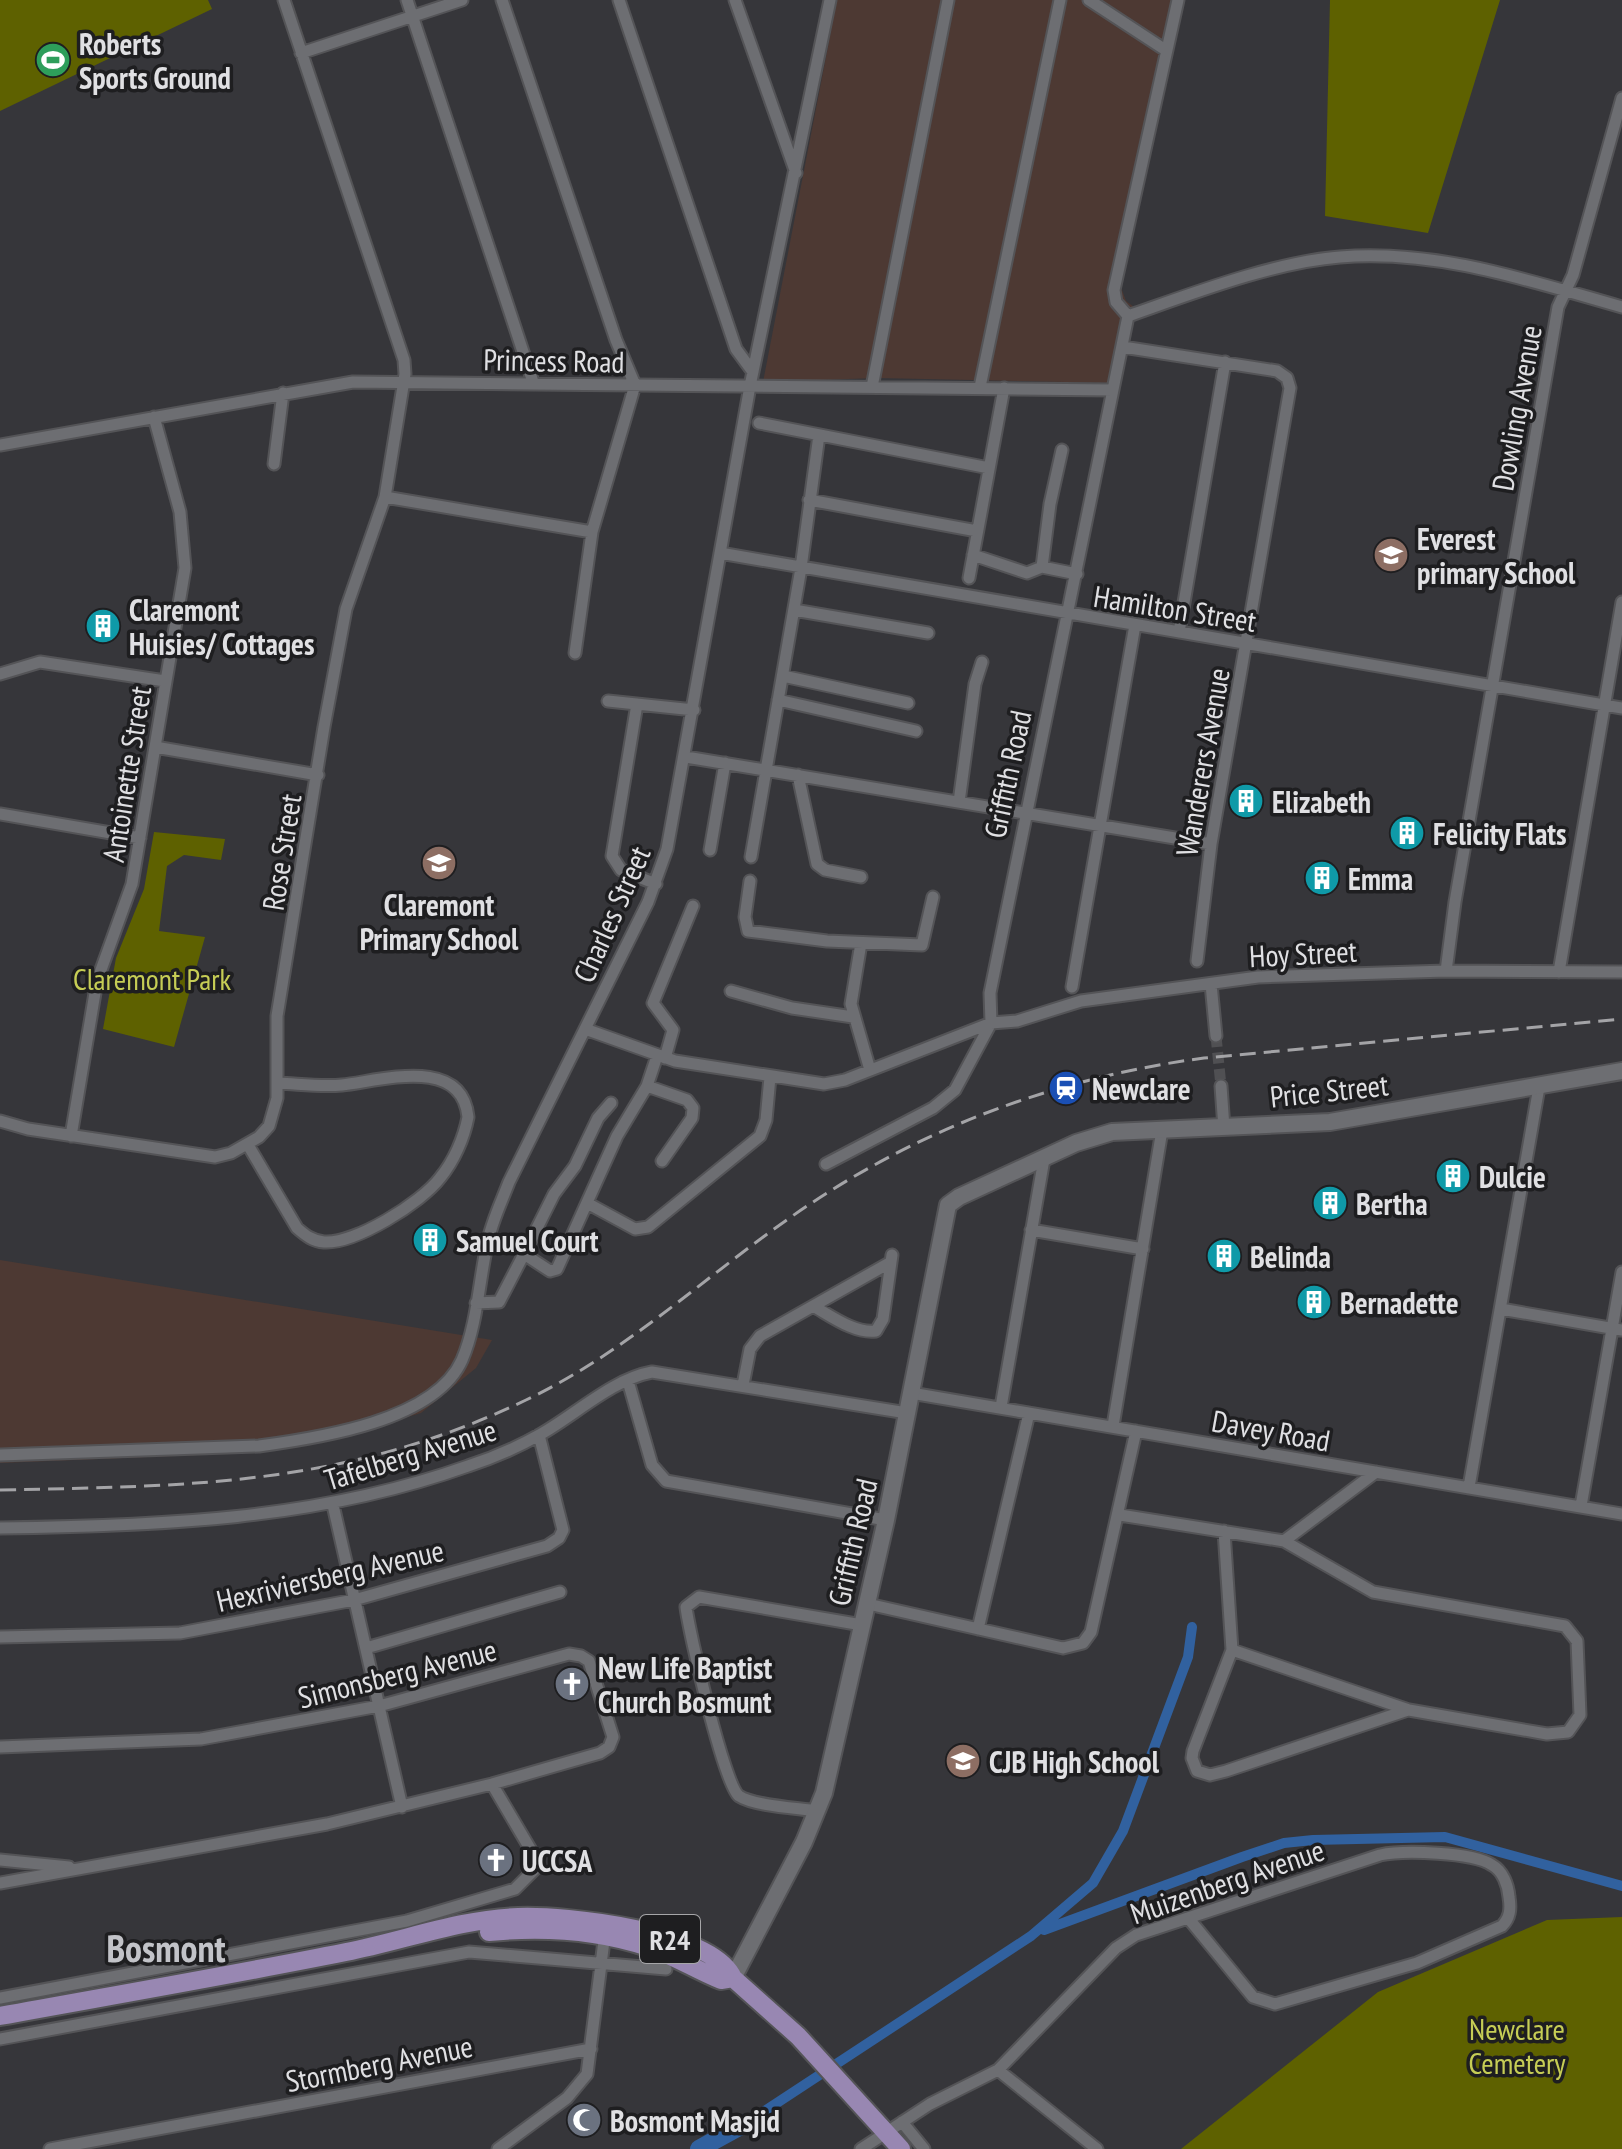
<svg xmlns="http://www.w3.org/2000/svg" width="1622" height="2149" viewBox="0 0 1622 2149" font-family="'PT Sans Narrow',sans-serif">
<rect width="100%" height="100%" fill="#36363a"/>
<path fill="#4d3933" d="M837,0H1181L1116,274L1126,301L1134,307L1113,383L877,378L763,382Z
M0,1260L492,1340L476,1368L421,1413L324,1442L247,1453L0,1463Z"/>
<path fill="#5e6100" d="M0,0H208L212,9L0,111Z
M1330,0H1500L1428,233L1325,216Z
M154,832L225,839L221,860L184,855L167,866L159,931L205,937L174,1047L103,1029L116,958L144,889Z
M1622,1917V2149H1181L1378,1992L1547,1920Z"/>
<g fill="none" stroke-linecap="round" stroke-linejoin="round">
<path stroke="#31619f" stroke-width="10" d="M1044,1930L1242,1857L1284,1843L1313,1840L1445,1837L1622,1886
M748,2122L1031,1936L1093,1883L1123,1831L1188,1657L1192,1627"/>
<path stroke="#31619f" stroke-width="18" d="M699,2149L748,2122"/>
<path stroke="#505053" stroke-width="11" stroke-dasharray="11 5.5" stroke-linecap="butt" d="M1216,1036L1221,1086"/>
<defs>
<path id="street" d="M407,0L533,382
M502,0L616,340L635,385L592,532L575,653
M619,0L736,349L753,372
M735,0L796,173
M1089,0L1164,49
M301,53L462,0
M1128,316C1191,294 1274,262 1340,257C1437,249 1530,281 1622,307
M1128,316L1116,302L1114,290L1178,0
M1123,347L1277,371L1287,378L1290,388L1211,844L1197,961
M872,387L948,0
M980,387L1060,0
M759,423L989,468
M0,445L353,382L1113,390
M274,464L283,393
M385,497L592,532
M809,500L977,531
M720,553L1622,708
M973,555L1027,573L1042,567L1050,504L1062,450
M1042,567L1077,574
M969,578L1004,388
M794,610L928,633
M1179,632L1225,362
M0,674L40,662L165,681
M783,676L908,703
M778,700L916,731
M608,701L694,710
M637,704L612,856L621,870L656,884
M155,747L318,775
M686,757L1211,844
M798,775L817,864L825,870L861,877
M959,802L975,684L982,662
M0,814L140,838
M710,850L725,763
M751,857L801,568L819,435
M750,881L745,917L748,931L827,941L922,945L933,897
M861,943L851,1004L870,1070
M1446,971L1455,902L1558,307L1573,275L1622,98
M1559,972L1622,602
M1211,984L1216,1036
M1072,987L1135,625
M731,991L792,1008L853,1017
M585,1029L675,1061L824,1084L845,1080L991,1023L1017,1021L1081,1001L1258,977L1446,971L1622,972
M665,1058L673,1030L653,1003L693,906
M647,1086L687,1100L693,1108L692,1118L662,1161
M1221,1086L1224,1128
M0,1121L28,1129L215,1157L231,1153L259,1137L269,1126L277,1098V1016L324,727L346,609L385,497L405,374L404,360L284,0
M71,1136L97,981L132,884L185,568L180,512L154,417
M248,1145L297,1228C306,1236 313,1241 324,1242C355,1244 421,1203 440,1178C454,1161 464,1138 468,1117C462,1055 380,1081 342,1085C321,1087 300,1084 279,1083
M826,1164L933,1108L955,1090L991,1023L990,993L1128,316
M587,1203L635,1229L648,1227L760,1136L766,1120L770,1077
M1031,1230L1143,1249
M524,1254L554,1194L575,1166L598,1118L611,1103
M476,1303L499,1302L524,1254L550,1271L557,1269L617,1136L647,1086L657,1056
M813,1306C831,1316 855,1334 876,1331L883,1319L891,1262
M1501,1309L1622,1330
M628,1381L652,1465L666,1481L886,1520
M743,1385L750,1349L760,1336L891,1262L892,1255
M911,1393L1622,1514
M1001,1407L1044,1159
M1113,1426L1162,1130
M0,1455L259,1446C318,1438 435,1421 462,1360C477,1325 479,1282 487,1245C491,1223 501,1203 509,1182L648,902L667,849L750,386L830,0
M1469,1487L1539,1087
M333,1505L402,1807
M1581,1506L1622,1272
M1120,1515L1284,1541L1373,1592L1565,1626L1577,1641L1580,1715L1568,1732L1547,1734L1409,1710L1232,1650
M0,1528C159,1526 317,1520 468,1466C493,1458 518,1447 541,1434C575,1415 613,1379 652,1372L907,1413
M1224,1531L1232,1650L1193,1751L1192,1758L1197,1771L1210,1775L1226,1771L1408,1710
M1284,1541L1376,1472
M868,1604L1063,1648L1083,1643L1091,1632L1136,1431
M978,1629L1029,1413
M0,1637L180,1633L354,1600L547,1546L559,1538L563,1530L539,1435
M366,1648L560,1592
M0,1747L201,1739L379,1706L569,1654L581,1656L589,1661L613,1737L609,1747L600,1753L492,1784L327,1824L0,1883
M817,1811C798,1808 754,1806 739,1796C724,1785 689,1632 686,1607L699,1597L862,1625
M0,1860L69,1867
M0,1998L407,1921L515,1889L535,1869V1857L492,1784
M0,2039L469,1952L666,1969
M998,2070L1097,2149
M902,2122L924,2149
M50,2149L591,2049
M498,2149L567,2098L587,2074L605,1933
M861,2149L930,2104L998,2070L1116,1948L1136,1935L1380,1855C1403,1850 1473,1852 1492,1865C1503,1871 1508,1885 1509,1897C1511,1909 1510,1918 1502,1926L1417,1963L1275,2004L1253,1997L1189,1919"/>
<path id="secondary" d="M733,1978L804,1842L824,1793L886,1520L948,1205L959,1197L1076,1143L1112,1132L1330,1122L1622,1071"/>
<path id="primary" d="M489,1932C542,1927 597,1930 648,1947C673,1955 696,1970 721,1980L733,1978
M0,2016C115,1995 231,1975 346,1952C403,1941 460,1919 518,1917C565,1915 712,1931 733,1978L798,2036L901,2149"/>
</defs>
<use href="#street" stroke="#545457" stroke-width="15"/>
<use href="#secondary" stroke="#545457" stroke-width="20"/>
<use href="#primary" stroke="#545457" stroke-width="22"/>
<use href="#street" stroke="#6d6e72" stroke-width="11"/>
<use href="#secondary" stroke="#6d6e72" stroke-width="16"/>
<use href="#primary" stroke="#9887b2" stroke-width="18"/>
<path stroke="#a4a4a7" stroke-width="3" stroke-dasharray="16 8" stroke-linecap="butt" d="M0,1490C194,1486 346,1486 526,1400C625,1353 702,1279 791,1217C915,1130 1054,1078 1204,1058L1622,1019"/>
</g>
<defs>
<symbol id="stadium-disc" viewBox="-11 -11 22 22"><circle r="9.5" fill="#2e9e5b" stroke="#1e1e20"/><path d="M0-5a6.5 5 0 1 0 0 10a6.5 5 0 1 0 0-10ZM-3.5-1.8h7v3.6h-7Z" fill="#fff"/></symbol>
<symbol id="school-disc" viewBox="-11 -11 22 22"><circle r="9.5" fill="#8d6e63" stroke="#1e1e20"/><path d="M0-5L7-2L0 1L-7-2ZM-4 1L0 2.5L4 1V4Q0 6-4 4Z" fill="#fff"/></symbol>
<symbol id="building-disc" viewBox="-11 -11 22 22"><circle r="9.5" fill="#0f9aa8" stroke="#1e1e20"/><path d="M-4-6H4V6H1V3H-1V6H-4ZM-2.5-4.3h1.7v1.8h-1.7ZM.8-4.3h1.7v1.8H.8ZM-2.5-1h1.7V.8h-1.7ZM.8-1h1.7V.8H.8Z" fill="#fff"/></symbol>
<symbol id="station-disc" viewBox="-11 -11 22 22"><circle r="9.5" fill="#1a4fb4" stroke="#1e1e20"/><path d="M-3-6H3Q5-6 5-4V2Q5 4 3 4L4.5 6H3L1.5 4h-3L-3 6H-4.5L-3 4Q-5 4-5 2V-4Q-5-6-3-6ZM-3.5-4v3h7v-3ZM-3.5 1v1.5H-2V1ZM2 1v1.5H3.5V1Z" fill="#fff"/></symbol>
<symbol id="church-disc" viewBox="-11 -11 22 22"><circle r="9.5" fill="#6b7280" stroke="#1e1e20"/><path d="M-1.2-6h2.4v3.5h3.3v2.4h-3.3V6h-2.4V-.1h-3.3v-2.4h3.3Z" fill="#fff"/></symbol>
<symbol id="mosque-disc" viewBox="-11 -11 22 22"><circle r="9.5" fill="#6b7280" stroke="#1e1e20"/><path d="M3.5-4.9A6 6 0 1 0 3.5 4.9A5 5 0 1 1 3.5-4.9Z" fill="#fff"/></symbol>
</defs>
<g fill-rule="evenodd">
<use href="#stadium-disc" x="33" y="40" width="40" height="40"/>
<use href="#school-disc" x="1371" y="535" width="40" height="40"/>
<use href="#building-disc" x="83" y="606" width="40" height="40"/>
<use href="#building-disc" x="1226" y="781" width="40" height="40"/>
<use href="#building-disc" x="1387" y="813" width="40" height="40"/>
<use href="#school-disc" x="419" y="843" width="40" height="40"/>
<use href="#building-disc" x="1302" y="858" width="40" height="40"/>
<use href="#station-disc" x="1046" y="1068" width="40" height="40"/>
<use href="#building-disc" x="1433" y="1156" width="40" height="40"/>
<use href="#building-disc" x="1310" y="1183" width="40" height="40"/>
<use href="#building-disc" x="410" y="1220" width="40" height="40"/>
<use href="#building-disc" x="1204" y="1236" width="40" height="40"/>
<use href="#building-disc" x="1294" y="1282" width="40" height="40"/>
<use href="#church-disc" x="552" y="1664" width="40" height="40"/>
<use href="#school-disc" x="943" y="1741" width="40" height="40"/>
<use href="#church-disc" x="476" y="1840" width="40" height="40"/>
<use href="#mosque-disc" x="564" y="2100" width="40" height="40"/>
</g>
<g text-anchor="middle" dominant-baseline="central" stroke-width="7" stroke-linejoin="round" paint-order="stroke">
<rect fill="#1e1e20" stroke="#a6a6a8" stroke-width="2" x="640" y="1915" width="60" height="48" rx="6"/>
<g font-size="28" font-weight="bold" fill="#e0e0e3">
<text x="670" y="1939">R24</text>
</g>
<g font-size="30" font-weight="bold" fill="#e0e0e3" stroke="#1e1e20" text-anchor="start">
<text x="79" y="43">Roberts<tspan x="79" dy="34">Sports Ground</tspan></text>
<text x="1417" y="538">Everest<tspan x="1417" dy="34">primary School</tspan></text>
<text x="129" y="609">Claremont<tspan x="129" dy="34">Huisies/ Cottages</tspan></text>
<text x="1272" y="801">Elizabeth</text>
<text x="1433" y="833">Felicity Flats</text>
<text x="1348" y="878">Emma</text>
<text x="439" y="904" text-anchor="middle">Claremont<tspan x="439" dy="34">Primary School</tspan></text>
<text x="1092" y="1088">Newclare</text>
<text x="1479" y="1176">Dulcie</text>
<text x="1356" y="1203">Bertha</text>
<text x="456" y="1240">Samuel Court</text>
<text x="1250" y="1256">Belinda</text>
<text x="1340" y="1302">Bernadette</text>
<text x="598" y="1667">New Life Baptist<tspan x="598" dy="34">Church Bosmunt</tspan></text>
<text x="989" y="1761">CJB High School</text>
<text x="522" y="1860">UCCSA</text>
<text x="610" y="2120">Bosmont Masjid</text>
</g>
<g font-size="30" fill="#e0e0e3" stroke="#1e1e20">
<text transform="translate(554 360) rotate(1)">Princess Road</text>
<text transform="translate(1516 408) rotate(-80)">Dowling Avenue</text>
<text transform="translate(1175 608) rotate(9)">Hamilton Street</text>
<text transform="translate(1202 762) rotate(-80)">Wanderers Avenue</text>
<text transform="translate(126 774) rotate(-81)">Antoinette Street</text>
<text transform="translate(1007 774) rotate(-78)">Griffith Road</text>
<text transform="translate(281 852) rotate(-81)">Rose Street</text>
<text transform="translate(611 914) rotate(-66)">Charles Street</text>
<text transform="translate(1303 953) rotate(-3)">Hoy Street</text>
<text transform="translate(1329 1090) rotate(-6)">Price Street</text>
<text transform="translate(1271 1430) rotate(10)">Davey Road</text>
<text transform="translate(410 1454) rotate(-17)">Tafelberg Avenue</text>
<text transform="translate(852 1542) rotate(-77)">Griffith Road</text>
<text transform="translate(330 1575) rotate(-13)">Hexriviersberg Avenue</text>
<text transform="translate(397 1673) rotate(-14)">Simonsberg Avenue</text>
<text transform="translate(1227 1881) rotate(-19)">Muizenberg Avenue</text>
<text transform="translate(379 2063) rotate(-11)">Stormberg Avenue</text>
</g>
<g font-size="30" fill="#c6cd55" stroke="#1e1e20">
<text x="152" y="978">Claremont Park</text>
<text x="1517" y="2028">Newclare<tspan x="1517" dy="34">Cemetery</tspan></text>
</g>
<g font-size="38" font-weight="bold" fill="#c2c3c8" stroke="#1e1e20">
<text x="166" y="1947">Bosmont</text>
</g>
</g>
</svg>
